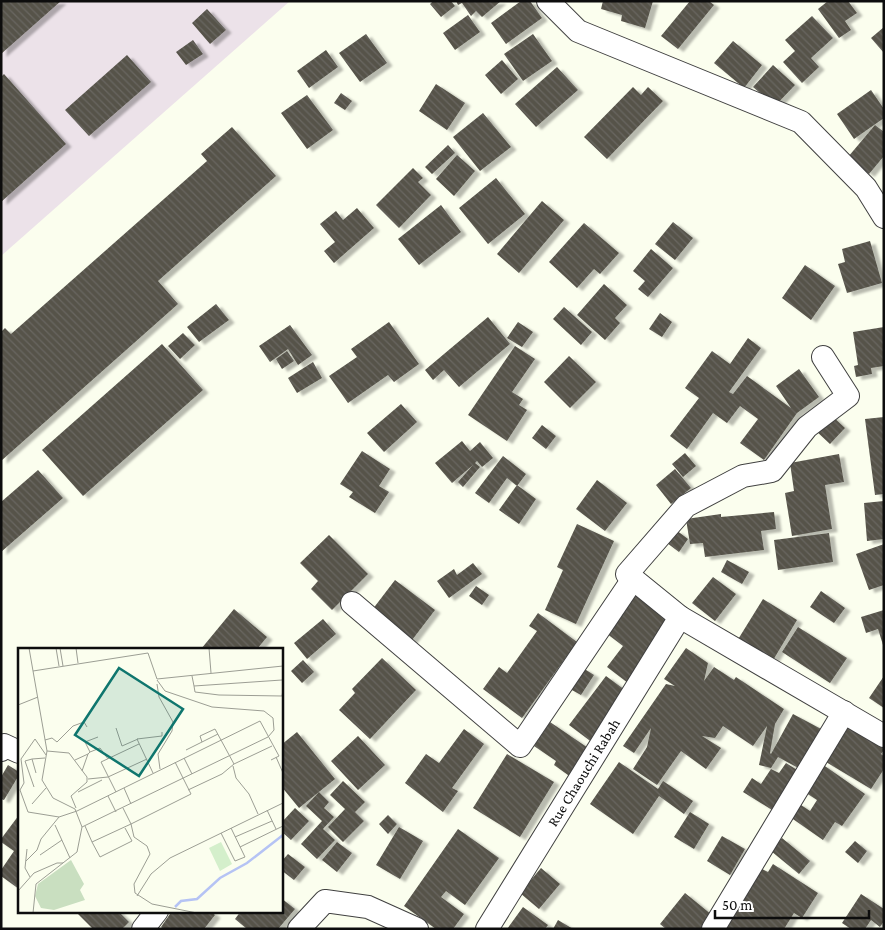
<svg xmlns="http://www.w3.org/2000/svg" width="885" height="930" viewBox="0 0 885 930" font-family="'Crimson Pro',serif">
<defs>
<pattern id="building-back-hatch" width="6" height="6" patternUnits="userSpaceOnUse" patternTransform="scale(1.25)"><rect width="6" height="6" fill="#56534a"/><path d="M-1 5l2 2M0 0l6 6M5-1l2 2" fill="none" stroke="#696760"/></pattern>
<filter id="shadow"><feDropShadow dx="5.5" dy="3" stdDeviation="1" flood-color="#0004"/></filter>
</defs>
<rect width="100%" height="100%" fill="#fbfeee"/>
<path fill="#ece2e9" d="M1,1H290L1,256Z"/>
<path fill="url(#building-back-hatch)" filter="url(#shadow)" d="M1,1H61L1,54Z
M433,1H451L455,6L441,17L430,4Z
M456,1H501L482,17L476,11L471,16L462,3L458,5Z
M521,1H530L542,18L506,44L491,23Z
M603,1H653L645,28L621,21L622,15L601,9Z
M690,1H709L714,5L678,49L661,36Z
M828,1H848L857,13L845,21L851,30L839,38L818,9Z
M207,9L226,30L210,44L192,23Z
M468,15L480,32L455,50L443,33Z
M812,16L833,38L811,58L819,67L802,83L783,62L795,51L785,40Z
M884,27V53L871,38Z
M366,34L387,63L360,82L339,53Z
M533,34L552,61L523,81L504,54Z
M193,40L203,54L186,65L176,52Z
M733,41L762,65L744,88L714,63Z
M326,50L338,67L309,88L297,71Z
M127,55L151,82L89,136L65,110Z
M502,60L518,79L501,94L485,75Z
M773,65L795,85L775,106L753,87Z
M557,67L578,90L536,127L515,104Z
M4,74L66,144L1,202V77Z
M436,84L465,103L447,130L419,111Z
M633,87L641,95L648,87L663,101L607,159L584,137Z
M871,90L884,109V118L854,139L837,114Z
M341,93L352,101L345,110L334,103Z
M307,95L333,130L307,149L281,113Z
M483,113L511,147L480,171L453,137Z
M875,125L884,132V156L869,174L848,157Z
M232,127L276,176L158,281L178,304L1,461V332L5,328L11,334L207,161L201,154Z
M448,145L455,153L432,174L425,167Z
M457,155L475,171L454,196L436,179Z
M413,168L423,178L418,182L431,195L399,228L376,205Z
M496,178L525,214L488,244L459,208Z
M542,201L564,220L519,273L497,254Z
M441,205L461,232L419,265L398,239Z
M357,208L374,228L334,263L324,251L335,242L320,224L336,211L343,220Z
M673,222L693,238L675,260L655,244Z
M584,223L619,253L600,274L594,269L577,288L549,262Z
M870,241L882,283L847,293L838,264L845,262L842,249Z
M651,249L673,268L648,297L638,289L645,281L633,271Z
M805,265L835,286L811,320L782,298Z
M604,284L627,305L615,318L620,323L605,340L577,315Z
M216,304L229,320L199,342L187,327Z
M564,307L592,332L581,345L553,319Z
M660,313L672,322L662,337L649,329Z
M488,317L510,344L459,387L444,370L433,380L425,370Z
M389,322L419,364L394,382L388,375L348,403L329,376L357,357L351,349Z
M518,322L533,332L522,347L507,338Z
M290,325L312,355L298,365L288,349L270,362L259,346Z
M884,327V366L871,368L872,374L856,377L854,366L858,365L853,332Z
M183,333L195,345L180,359L168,346Z
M748,338L761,348L729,392L733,394L747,376L791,408L776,386L799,369L819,397L797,413L764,460L740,443L758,419L740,406L727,423L713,413L687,449L670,436L699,398L685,388L712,351L730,364Z
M162,344L203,390L83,496L42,450Z
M515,346L535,359L512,392L523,399L519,405L527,410L507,441L468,415Z
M287,351L294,361L282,369L276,359Z
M569,356L596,382L570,408L544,382Z
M313,362L322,378L297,393L288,378Z
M401,404L417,422L384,452L367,433Z
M830,414L845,428L830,444L815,430Z
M884,417V494L875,495L865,419Z
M542,425L556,436L546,449L532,438Z
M462,441L470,451L480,442L493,458L482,467L477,461L475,463L480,467L463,487L458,482L473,465L452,483L435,463Z
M362,451L390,469L379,486L389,492L375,513L349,497L353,492L340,484Z
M685,453L696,466L683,477L672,464Z
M839,454L844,482L825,485L832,529L792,536L785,493L794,491L790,463Z
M503,456L526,474L517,486L507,478L489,503L475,493Z
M675,469L691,488L671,504L656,485Z
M38,470L63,498L1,552V502Z
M597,480L627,503L605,531L576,509Z
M517,485L536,499L519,524L499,510Z
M884,501V539L867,541L864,503Z
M774,512L776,529L761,531L764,550L705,557L703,543L690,544L686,519L721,514V517Z
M577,524L614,541L576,624L545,610L563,570L557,567Z
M676,530L688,539L679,552L667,543Z
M829,533L833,562L778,570L774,540Z
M329,535L368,574L332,610L311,589L318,581L300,563Z
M884,544V585L869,590L856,554Z
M727,560L749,572L742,584L721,572Z
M473,563L482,574L449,598L437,581L454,569L457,575Z
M713,577L736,594L715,621L692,603Z
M395,580L435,610L409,644L369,614Z
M635,585L677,616L628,683L607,667L623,646L602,630Z
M476,586L489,595L482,605L469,596Z
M821,591L845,608L834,623L810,607Z
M763,599L797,620L772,662L737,641Z
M234,609L267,637L257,649H201Z
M884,610V645H883L878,629L866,633L861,617Z
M538,613L577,642L522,718L483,689L499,667L507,673L537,631L529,626Z
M323,619L336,634L307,659L294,643Z
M798,627L847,658L830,683L782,652Z
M686,648L708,663L704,681L714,667L734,680L736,677L784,709L775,724L770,753L771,754L793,714L823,730L802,770L778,757L771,768L759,765L767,726L753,746L723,726L715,738L702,736L721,748L706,769L681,751L657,785L633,769L647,747L651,728L634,753L623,746L666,684L675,686L664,679Z
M382,658L416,690L370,739L339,710L355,693L352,689Z
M303,660L314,672L302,683L291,671Z
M583,668L594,675L581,695L570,689Z
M606,676L629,693L593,743L569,725Z
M884,676V708L869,698Z
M550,722L594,752L575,780L554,765L556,761L534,746Z
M851,723L884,743V750L881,754L884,756V769L871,789L826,762Z
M464,729L484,744L452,788L458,791L443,812L405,783L426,754L439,763Z
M297,732L335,779L299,808L281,786V745Z
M358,736L385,765L358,790L331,761Z
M507,754L554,782L520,837L473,808Z
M619,762L658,789L663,781L693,801L684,814L659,796L633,834L590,804Z
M786,763L802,773L777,813L743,792L752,778L761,784L771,769L779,773Z
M822,764L865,794L842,826L835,822L823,840L790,817L798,803L810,811L817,800L803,791Z
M8,765L19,772V775L4,800L1,799V777Z
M343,781L365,802L355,812L364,821L343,842L328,827L345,809L330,795Z
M319,792L329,802L324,808L334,817L323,829L335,840L317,859L301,844L322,821L306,806Z
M295,808L309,821L291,840L281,831V823Z
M690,812L709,824L694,849L674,837Z
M19,815V875L17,878L19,879V889L1,876V870L14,851L1,842V839Z
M388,815L397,824L388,834L379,824Z
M399,827L423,841L400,879L376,865Z
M458,829L499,858L465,905L446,891L441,897L464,914L453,929H436L404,906Z
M722,836L745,849L730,875L707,861Z
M782,838L810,861L799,874L771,851Z
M855,841L867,851L858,863L845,852Z
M337,842L352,853L337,872L322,860Z
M288,854L305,867L294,880L281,870V862Z
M773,864L818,893L802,918L794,913L784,929H720L760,868L768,872Z
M541,868L560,884L539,909L520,893Z
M685,893L712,915L700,929H666L660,924Z
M861,894L884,909V921L880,927L871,920L865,929H851L842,923Z
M281,898L295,909L278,929H247L235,919L241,911H281Z
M523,907L548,925L545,929H507Z
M75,911H118L129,922L122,929H93Z
M172,911H210L215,915L204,929H163L161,927Z
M558,920L573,929H553Z"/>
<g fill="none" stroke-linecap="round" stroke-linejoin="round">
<defs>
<g id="street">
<path d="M548,1L578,31L801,122L866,188L884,217"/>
<path d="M823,357L848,396L807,427L772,471L743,476L686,506L627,574L680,617L884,736"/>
<path d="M352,603L520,746L633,579"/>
<path d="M1,750L4,745L19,752"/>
<path d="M143,929L157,911"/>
<path d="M299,929L325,901L368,907L417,929"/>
<path id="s1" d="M487,929L680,617"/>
<path d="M713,929L844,712"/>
</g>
</defs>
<use href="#street" stroke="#404040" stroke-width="24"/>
<use href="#street" stroke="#fff" stroke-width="22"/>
</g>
<g text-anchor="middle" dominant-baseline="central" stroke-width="5" stroke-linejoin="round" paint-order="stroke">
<g font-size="15" fill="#0d0d0d" stroke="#fff">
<text stroke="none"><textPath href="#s1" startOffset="184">Rue Chaouchi Rabah</textPath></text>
</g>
</g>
<g transform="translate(18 648)">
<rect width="265" height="265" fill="#fbfeee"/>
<path d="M53,212L66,236L62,242L67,252L36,262L23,260L17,248L20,236Z" fill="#c9dfc0"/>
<path d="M203,194L214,216L202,223L191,200Z" fill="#d4efcb"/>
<path fill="none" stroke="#b5c3f4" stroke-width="2.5" d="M157,259L163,253L179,251L202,230L229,215L265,187"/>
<path fill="none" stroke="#9c9e94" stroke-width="1" d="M11,0L29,103L24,132L35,150L57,161L64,179L59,204L18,236L15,265M38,0L41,18M42,0L45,18M58,0L60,15M191,0L193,25M15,23L130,5L139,31L265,18M174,28L176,38L264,32M139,36L141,49L155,74L154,83L140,106L142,121M176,38L177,44L201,47L264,48L265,42M0,57L20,49M98,80L104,98L120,91M27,92L34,90L39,94L55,78L66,74L69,79M168,102L200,86M29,103L51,105L69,129V134L53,148L58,160M72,104L82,100L90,111M70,106L72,104L67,94L80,89M28,107L17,91L3,111L6,135L2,142L10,164L41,169M258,109L265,125M166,110L174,126M14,111L7,113L16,139M57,112L70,106L64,123M216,116L254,98M215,118L218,130L231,146L240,166M18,125L14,111L27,110M135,125L119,91L144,88V84M70,131L90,129L129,111M106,140L113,156M170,142L204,126L216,116L197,81L182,88L184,94M60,144L84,132M98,144L83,114L121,96M90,148L98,164M14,156L28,140M105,160L113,176L173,146L157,114M249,162L258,181M37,177L52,210M67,178L74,194M64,179L250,89L256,82L255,70L246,63L194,59L147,43L139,32M107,180L114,193L82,209L74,194L113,176L116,189L129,198L132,206L116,236L117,245L134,256L179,265M203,185L217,213L227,209L213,180M217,189L254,173M222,199L265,178M9,201L7,220L12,229M22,207L44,192M8,213L19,202L23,191L41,169L59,163L242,73L261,108L253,112M0,243L16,225L39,215H45M119,248L133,226L152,210L265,155"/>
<path fill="#0f766e" fill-opacity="0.15" stroke="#0f766e" stroke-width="2.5" d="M101,20L165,61L121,128L57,87Z"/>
<rect width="265" height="265" fill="none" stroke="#0d0d0d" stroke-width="2.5"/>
</g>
<rect width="885" height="930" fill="none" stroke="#0d0d0d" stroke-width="5"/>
<path d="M715 910v8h154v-8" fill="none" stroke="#0d0d0d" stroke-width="2.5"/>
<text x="722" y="910" font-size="15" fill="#0d0d0d" stroke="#ffffff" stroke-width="4" paint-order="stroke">50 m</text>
</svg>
